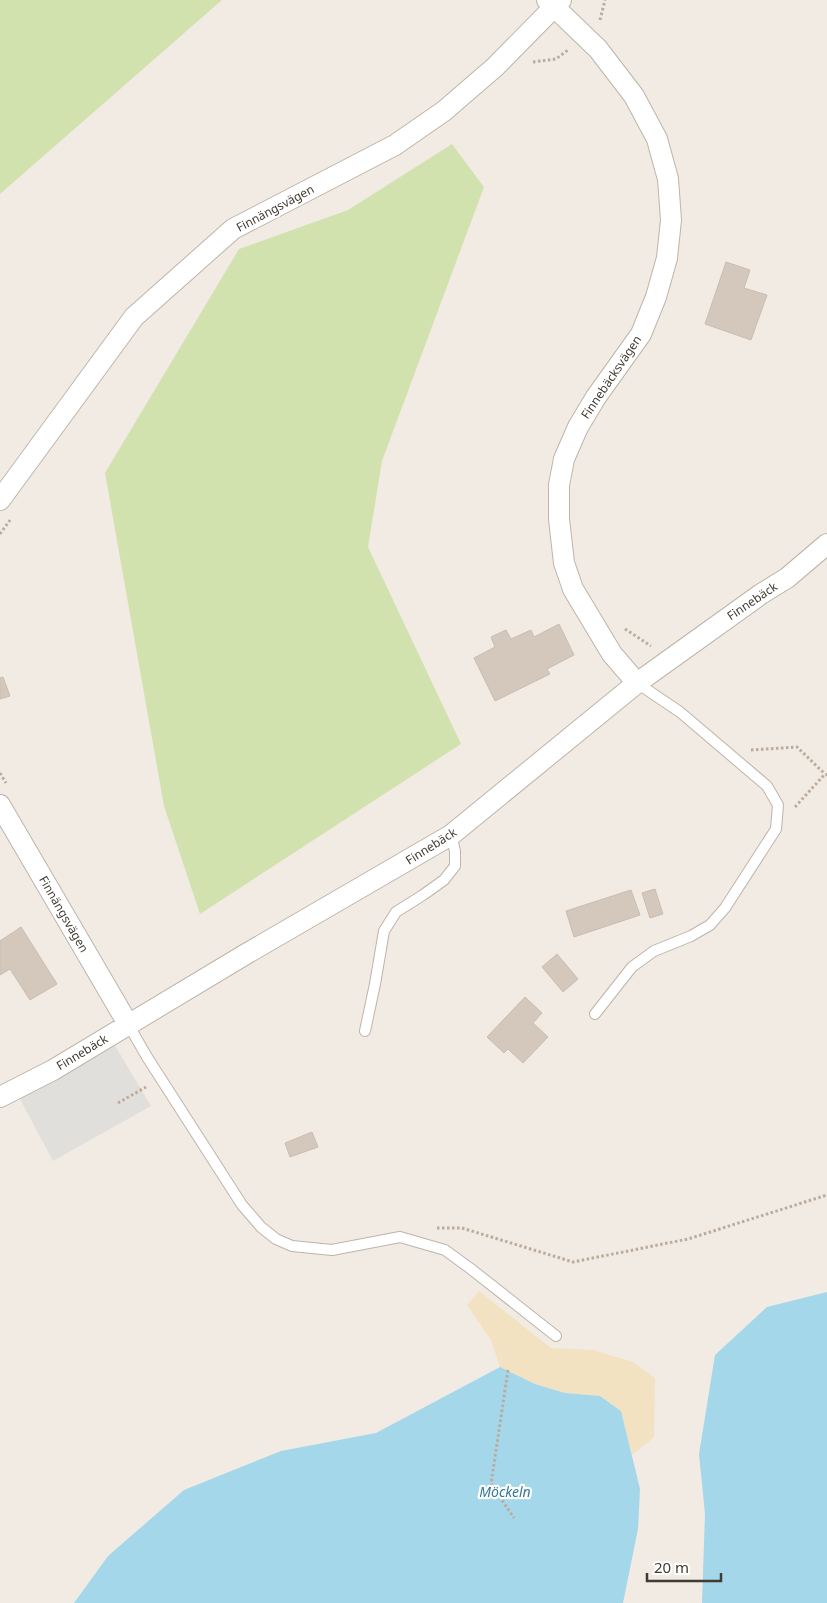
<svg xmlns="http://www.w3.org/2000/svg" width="827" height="1603" viewBox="0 0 827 1603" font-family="'Noto Sans',sans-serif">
<rect width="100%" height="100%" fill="#f1ebe4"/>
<path fill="#d2e2af" d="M0,0H222L0,194Z
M452,144L484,187L382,461L368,547L461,744L200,914L164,806L105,473L239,249L348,210Z"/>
<path fill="#f3e2c1" d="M479,1291L551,1348L593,1350L633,1362L655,1378L654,1437L632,1455L621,1411L600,1396L565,1393L535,1384L500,1367L491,1340L467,1305Z"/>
<path fill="#e1dfdc" d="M114,1044L151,1106L53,1161L20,1099Z"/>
<path fill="#a4d7ea" d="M827,1292V1603H702L705,1514L699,1454L715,1355L767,1307Z
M500,1367L535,1384L565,1393L600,1396L621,1411L640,1489L638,1529L623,1603H74L108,1556L184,1490L281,1451L376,1433Z"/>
<path fill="#d4c8bd" stroke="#cbbcae" d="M726,262L750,270L744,288L767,295L751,340L705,324Z
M559,624L574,655L547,669L550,674L495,701L474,658L495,647L491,637L506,630L511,639L531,630L534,637Z
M3,677L10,696L0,699V678Z
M655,889L663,914L650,918L642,893Z
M631,890L640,915L574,937L566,911Z
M21,927L57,984L30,1000L10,969L0,975V941Z
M557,954L578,979L563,992L542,967Z
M525,997L542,1013L533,1023L548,1037L523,1063L508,1049L504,1053L487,1037Z
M312,1132L318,1147L290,1157L285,1143Z"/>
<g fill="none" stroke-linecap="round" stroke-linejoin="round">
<defs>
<path id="service" d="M595,1014L632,967L654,951L691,936L710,925L725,908L776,829L778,805L767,786L680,712L637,683
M128,1024L147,1057L242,1205L261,1227L276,1239L292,1246L332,1250L400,1237L445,1250L471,1269L556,1336
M365,1031L375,984L384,931L396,912L423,895L444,880L455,866V851L451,835"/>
<path id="minor" d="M547,0L598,49L634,96L657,139L668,179L671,220L667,258L656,297L641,334L596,397L578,427L564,459L559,485V519L564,563L573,589L612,654L637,683
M0,500L134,317L233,229L395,145L444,111L495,67L561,0
M0,805L128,1024
M0,1097L53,1070L246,954L451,835L637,683L761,594L787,578L827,544"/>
</defs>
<use href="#service" stroke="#beb4aa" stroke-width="12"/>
<use href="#minor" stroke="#beb4aa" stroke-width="22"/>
<path stroke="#bcab9a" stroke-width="3" stroke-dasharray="2.5 2.5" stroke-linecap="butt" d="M600,20L605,0
M533,62L556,59L568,50
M0,534L10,520
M625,629L651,646
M751,750L797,747L825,774
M0,773L6,783
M795,807L825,774L827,775
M118,1103L146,1087
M437,1228H462L573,1262L688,1239L827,1195
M508,1370L491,1484L514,1518"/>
<use href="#service" stroke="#fff" stroke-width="10"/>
<use href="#minor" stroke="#fff" stroke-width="20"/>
</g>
<g text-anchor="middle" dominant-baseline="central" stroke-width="4.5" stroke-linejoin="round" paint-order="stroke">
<g font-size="12" fill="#423b34" stroke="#fff">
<text transform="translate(275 208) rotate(-28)">Finnängsvägen</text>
<text transform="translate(611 377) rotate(-56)">Finnebäcksvägen</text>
<text transform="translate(752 601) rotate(-34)">Finnebäck</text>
<text transform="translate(431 846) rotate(-32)">Finnebäck</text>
<text transform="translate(64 914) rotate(60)">Finnängsvägen</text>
<text transform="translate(82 1052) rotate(-31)">Finnebäck</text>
</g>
<g font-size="14" font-style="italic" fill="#327a96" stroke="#fff">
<text x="505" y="1491">Möckeln</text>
</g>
</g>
<path d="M647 1573v8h74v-8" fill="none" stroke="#423b34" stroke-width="2.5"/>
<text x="654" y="1573" font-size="15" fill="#423b34" stroke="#ffffff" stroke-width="4" paint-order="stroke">20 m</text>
</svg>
